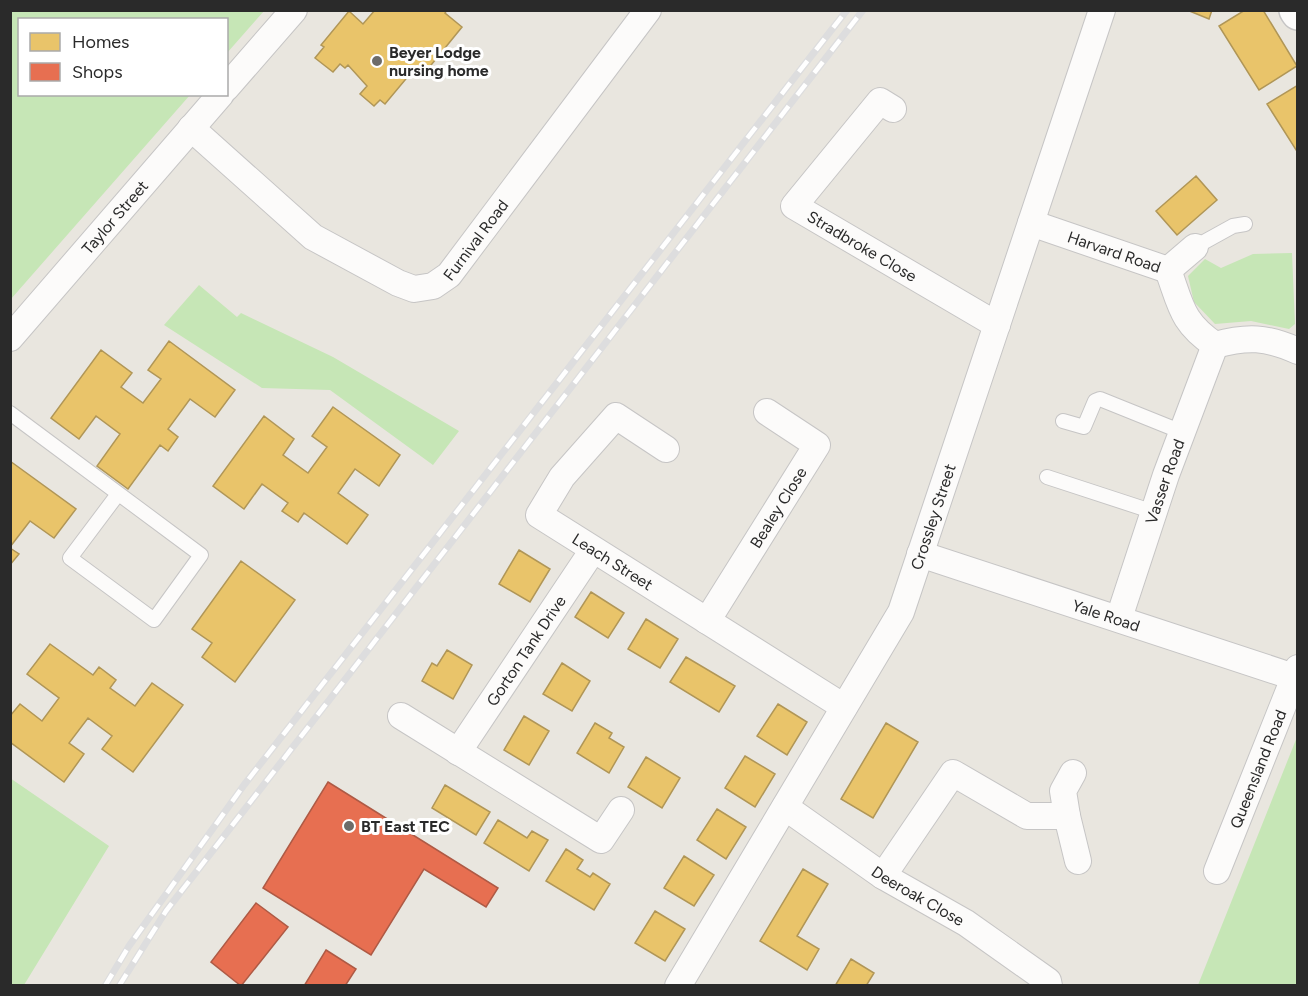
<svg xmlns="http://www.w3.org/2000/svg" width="1308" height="996" viewBox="0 0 1308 996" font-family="Figtree,sans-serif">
<rect width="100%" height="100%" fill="#e9e6df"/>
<path fill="#c6e6b6" d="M11,10L264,11L227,53L226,20H20V94L190,95L11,299Z
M1292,253L1295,324L1289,329L1251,321L1215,324L1194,302L1188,276L1205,259L1221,268L1253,254Z
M199,285L237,317L241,313L333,357L459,431L433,465L330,390L262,388L164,325Z
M1297,737V985H1198Z
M10,778L109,846L24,985H11Z"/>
<path fill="#e9c46a" stroke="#b09657" stroke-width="1.5" d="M375,10H447L445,13L462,27L423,75L415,68L385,104L380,100L374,106L360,94L367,86L348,65L345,68L340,64L333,72L315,58L324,47L321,45L349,11L363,24Z
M1187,10H1212L1209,19Z
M1245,10H1263L1297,66L1259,90L1219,26Z
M1298,85V153L1267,104Z
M1196,176L1217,200L1177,235L1156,211Z
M169,341L235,390L215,417L190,399L168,429L178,437L168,451L160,445L128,489L97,466L120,434L96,416L79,439L51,418L101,350L132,373L121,387L143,403L161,379L148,370Z
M333,407L400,455L379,486L355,469L338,493L368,515L347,544L304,513L298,522L282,511L288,503L262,484L244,509L213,486L264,416L294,439L283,455L308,473L327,447L312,436Z
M10,461L76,509L54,538L30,521L10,547Z
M10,548L19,554L10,565Z
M519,550L550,569L530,602L499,584Z
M241,561L295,600L235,682L202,657L212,643L192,629Z
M591,592L624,613L608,638L575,617Z
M646,619L678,639L660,668L628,649Z
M50,644L93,675L99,667L116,680L110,688L135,706L152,683L183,705L133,772L102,749L112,736L88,718L69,743L84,754L64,782L10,742V716L20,704L42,721L59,698L27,674Z
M447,650L472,665L453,699L422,681L432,663L437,666Z
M686,657L735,686L719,712L670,682Z
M562,663L590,681L572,711L543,694Z
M778,704L807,722L787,755L757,736Z
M524,716L549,731L529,765L504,750Z
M595,723L612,733L609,738L624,747L609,773L577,753Z
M886,723L918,742L873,818L841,799Z
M745,756L775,774L755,807L725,788Z
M646,757L680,778L662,808L628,787Z
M445,785L490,812L476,835L432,808Z
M717,809L746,827L726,859L697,840Z
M498,820L527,838L532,831L548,840L529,871L484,843Z
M566,849L583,860L577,869L590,877L593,873L610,884L594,910L546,881Z
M684,856L714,875L694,906L664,888Z
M803,869L828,884L797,936L819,949L807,970L760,941Z
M655,911L685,929L665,961L635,943Z
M851,959L874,973L866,986H835Z"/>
<path fill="#e76f51" stroke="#ae5a45" stroke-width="1.5" d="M328,782L498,888L486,907L424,869L371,955L263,888Z
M256,903L288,927L241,986L211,962Z
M326,950L356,969L345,986H304Z"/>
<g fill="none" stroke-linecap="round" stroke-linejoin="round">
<defs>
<path id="lane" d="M1195,247L1233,226L1245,224
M10,413L201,555L154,620L70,558L118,494
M1063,421L1084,427L1095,401L1100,399L1182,432
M1047,477L1154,512"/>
<g id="street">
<path d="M226,88L294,10"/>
<path id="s1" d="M893,109L880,101L794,206L997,325"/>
<path id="s2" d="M191,128L313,237L398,283L414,289L433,286L449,275L648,10"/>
<path id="s3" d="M1031,223L1168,270C1181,305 1181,322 1215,345C1248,336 1266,337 1298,351"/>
<path d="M1168,270L1195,247"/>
<path id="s4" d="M10,338L221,94"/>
<path id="s5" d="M666,449L616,416L562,477L539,515L844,707"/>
<path id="s6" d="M920,554L1294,677"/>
<path id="s7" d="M1119,618L1166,475L1215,345"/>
<path id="s8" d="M707,621L817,445L767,412"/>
<path d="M401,716L601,840L621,810"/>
<path id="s9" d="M458,752L593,550"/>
<path id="s10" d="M785,807L883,876L966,923L1048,981L1049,986"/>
<path d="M1067,816L1078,861"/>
<path id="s11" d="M1217,871L1298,668"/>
<path d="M883,876L953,773L1027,816H1067L1063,791L1073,773"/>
<path id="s12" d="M678,986L901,612L1102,10"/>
</g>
<path id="secondary" d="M1296,10L1298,13"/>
</defs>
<use href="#lane" stroke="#c6c5c5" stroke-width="16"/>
<use href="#street" stroke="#c6c5c5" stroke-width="28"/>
<use href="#secondary" stroke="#c6c5c5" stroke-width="36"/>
<use href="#lane" stroke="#fcfbfa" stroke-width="14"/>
<use href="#street" stroke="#fcfbfa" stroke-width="26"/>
<use href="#secondary" stroke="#fcfbfa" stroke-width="33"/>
<defs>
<path id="rail" d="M105,986L129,946L244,785L847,10
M119,986L166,911L863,10"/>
</defs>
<use href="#rail" stroke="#ddddde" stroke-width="7"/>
<use href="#rail" stroke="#fff" stroke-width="4.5" stroke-dasharray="14" stroke-linecap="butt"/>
</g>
<g fill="#6d6c69" stroke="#fff" stroke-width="2">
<circle cx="377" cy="61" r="6"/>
<circle cx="349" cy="826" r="6"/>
</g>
<g text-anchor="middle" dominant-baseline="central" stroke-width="6" stroke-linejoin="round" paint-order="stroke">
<g font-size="16" font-weight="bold" fill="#2a2a2a" stroke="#fff" text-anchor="start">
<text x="389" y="52">Beyer Lodge<tspan x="389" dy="18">nursing home</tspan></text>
<text x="361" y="826">BT East TEC</text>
</g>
<g font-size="16" fill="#2a2a2a" stroke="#fff">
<text stroke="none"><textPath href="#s4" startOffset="160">Taylor Street</textPath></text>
<text stroke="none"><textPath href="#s2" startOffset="360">Furnival Road</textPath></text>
<text stroke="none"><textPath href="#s1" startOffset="230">Stradbroke Close</textPath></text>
<text stroke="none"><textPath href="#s3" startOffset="88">Harvard Road</textPath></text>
<text stroke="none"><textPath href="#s7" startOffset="144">Vasser Road</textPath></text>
<text stroke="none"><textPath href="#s8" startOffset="134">Bealey Close</textPath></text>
<text stroke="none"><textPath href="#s12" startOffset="536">Crossley Street</textPath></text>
<text stroke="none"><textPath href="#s5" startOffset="273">Leach Street</textPath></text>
<text stroke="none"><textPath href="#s6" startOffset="196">Yale Road</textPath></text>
<text stroke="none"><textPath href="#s9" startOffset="122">Gorton Tank Drive</textPath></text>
<text stroke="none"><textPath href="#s11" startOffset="110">Queensland Road</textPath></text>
<text stroke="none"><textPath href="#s10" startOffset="160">Deeroak Close</textPath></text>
</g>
</g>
<rect width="1308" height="996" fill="none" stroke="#2a2a2a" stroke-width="24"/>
<rect x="18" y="18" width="210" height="78" fill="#ffffff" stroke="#aaaaaa" stroke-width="1.5"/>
<rect x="30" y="33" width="30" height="18" fill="#e9c46a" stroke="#aaaaaa" stroke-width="1.5"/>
<text x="72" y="48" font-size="18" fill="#2a2a2a">Homes</text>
<rect x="30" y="63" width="30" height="18" fill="#e76f51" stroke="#aaaaaa" stroke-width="1.5"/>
<text x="72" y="78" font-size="18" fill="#2a2a2a">Shops</text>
</svg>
